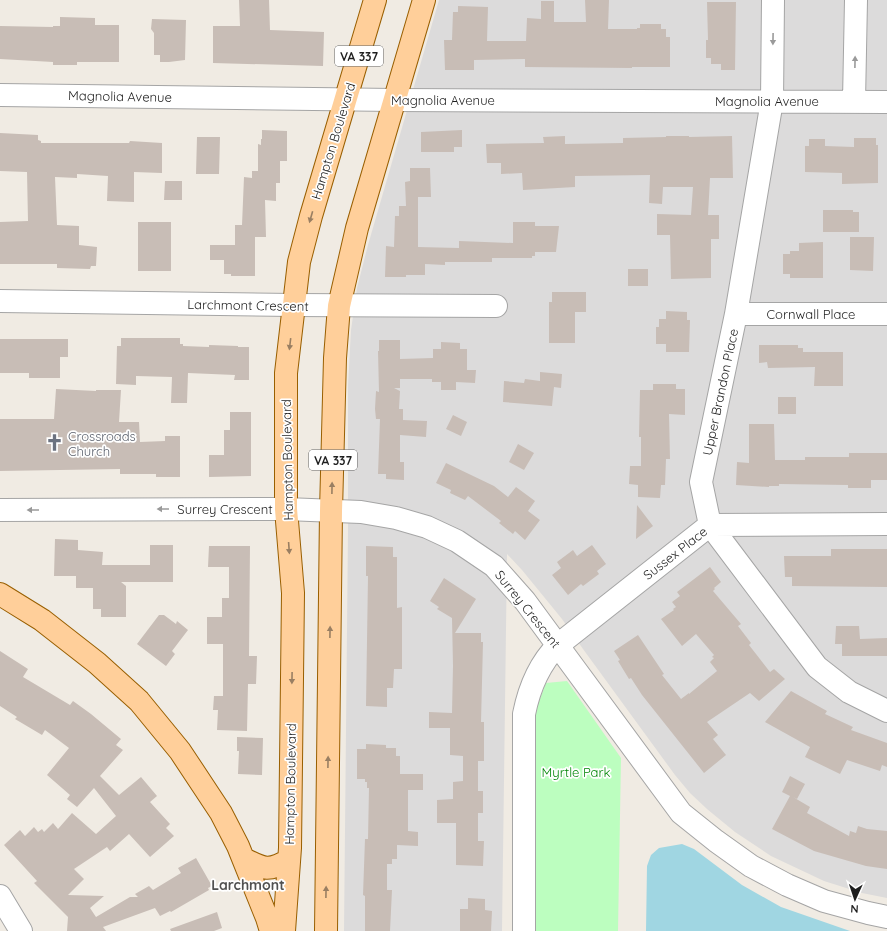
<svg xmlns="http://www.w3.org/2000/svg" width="887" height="931" viewBox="0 0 887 931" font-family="Quicksand,sans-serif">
<rect width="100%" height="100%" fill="#f0ebe3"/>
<path fill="#dcdbdb" d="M439,0H887V898L862,893L824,881L771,856L735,832L707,809L690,793L675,775L583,649L562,619L522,570L507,554L502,931H344L348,531V385L351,330L357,288L368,245Z"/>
<path fill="#bcfebf" d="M567,681L621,758L618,931H533L531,722L546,683Z"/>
<path fill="#a0d6e2" d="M682,844L694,849L742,885L781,907L850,931H646L647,866L651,855L659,848Z"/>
<path fill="#c8bdb6" d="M239,0H269L270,30L324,32L323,66L213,63V26H240Z
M585,0H609L608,29H637V28H640V24H661V29H666V37H670V67H632V68L525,67V59L474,60V70H445L444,40H452L453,12H458V6L488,7L487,41H526L527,18L541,19V1H554V22H586Z
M707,2H736L735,70H721V64H711V58H706V40H708Z
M60,17L95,18V25H119V62H77V65H53V62L0,59V26L53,27V26H60Z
M152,19L186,20L185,60L169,62H160V55H154V33L151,29Z
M262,130L287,131V161H280V183H276V201L265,200L266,237H255V276H231V274H224V260H210V245H235V225H242L244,177L252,178V171H258V144L261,145V139H262Z
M462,130V147H454V152H421V132Z
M0,133L38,135V140L41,141V143H129L130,141L162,143V173L134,172V202L107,201L108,176L77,174V178L55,177L57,225L79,226V245L97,247L96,266H91L90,269L57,268V264H0V222L28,221L27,172L0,171Z
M565,136V144L623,143V138L666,137V136H689V137L732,136L733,178H710L708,215H719V239H711V278L671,279L670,235H657V214L691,215L693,187H663L662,204L649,203L650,175L575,176V187L523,190L522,173L501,174V163H487L486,144L544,143L543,137Z
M197,137H220L219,174H196Z
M854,138H876V145H878V183L842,184V173L805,172V146H809V139H825V146L854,147Z
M410,168H430L431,197H418V247L459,248V241L513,243V222H535V226H559L556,252H535V256H532V258H492V262H445V265L425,264V275H406V277H385L386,246L394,247L395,216H399V206H406L405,182L410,181Z
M165,181H182V200H164Z
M823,210H853V212H859V232H823Z
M138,222H171V271H138Z
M850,237H874L873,271L850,270Z
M823,242V278H790V274H783V254H790V251H799V243Z
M628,269H648V286H628Z
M552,292H586V312H575V343H549V302H552Z
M666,311L687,312V320H690L689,352H666V344H656V327H659V319H666Z
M121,338H180V344H183V346L209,347V345L238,346V347H249V380H234L235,375L188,373L187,403H171L172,377L136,376V385L116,384L117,346H121Z
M0,339H68V357H60V378H29V373H0Z
M379,340H400V359L433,358V349H441V342L460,343V349H467V370H476L475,383L456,382V390H441V382H432V379H400V388H394L400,391L399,409H403V420L427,421L426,437L400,435V462H404V480L386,479V474H378L380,419H376L375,409L376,391L379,392L378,351H379Z
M759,345H798V348H803V352H843V386H814L815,367L768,368L767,362L759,363Z
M540,372L562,374L561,388L554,387L552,406L503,402L504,381L524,383L525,379L540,381Z
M653,384H676V389H685V415L669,414L670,459H666L665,485H661L660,498L638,497V485L629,484L630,466H641V437H639L640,390H653Z
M56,389L96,391V390H121L119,422H139L140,442L165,441V436H180V477H156V474H120V469L0,471V419H54Z
M778,397H796V414H778Z
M230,412H251V476L209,477V455H224V430H230Z
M453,415L467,422L461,436L446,429Z
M749,424H774L775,460H805V457H849V453H887V480H871V488H848V485L779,484V486H769V487L736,485L737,462L749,463Z
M518,444L534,453L524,470L509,462Z
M446,463L494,486L508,497L516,487L535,501L528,511L540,520L525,540L515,531L513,534L499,523L501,521L468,496L465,500L450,493L451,490L436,483Z
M637,505L653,526L636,539Z
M55,539L78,540V550L103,552L102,565H150V545H173V582H121L126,586V617H101V609H93V588H76V576H54Z
M592,545L606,564L597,571L599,574L583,586L581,584L568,595L552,575L561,568L557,562L573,550L577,556Z
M209,546H250L249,656H257L256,684H248L247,731L217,730L218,710H213L214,696H223V644H207V617H222V598H229V567H208Z
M366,546L393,547V557H397V608L402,607V669H394L393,688H387V707L366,706L368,576H366Z
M831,549H887V587L792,586V577H785L784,556H831Z
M710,567L721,582L714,588L715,589L713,591L741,624L738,626L751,643L749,645L770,672L774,669L785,679L759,701L750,693L707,722L718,735L713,739L726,755L704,773L642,695L631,678L629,679L618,661L620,660L614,651L638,635L664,674L662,675L681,699L689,693V694L717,671L710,662L714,658L712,657L714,655L696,634L682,646L661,619L674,610L673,609L676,607L672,602L680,596L677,592Z
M444,578L476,599L455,633H481V642H483L481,722H484V761H478V791H483V813H478V841H484L483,866L456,865V823H437V800L453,799V782L463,781V756L450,755V728H429V712L452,713L453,666L452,618L437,609L439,607L430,601Z
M159,615H164L176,624L177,621L188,630L172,651L175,654L166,666L137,644Z
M836,626H859L860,639L887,638V656H842V644H835Z
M0,651L28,669L23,677L70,705L73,701L91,714L121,739L116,745L123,750L100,776L119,795L141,777L157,796L150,802L170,824L166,828L174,836L150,857L129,834L110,851L107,847L74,869L84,879L68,895L104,896L90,908L96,917L130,897H138L135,894L149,886L153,890L181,873L178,868L196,858L212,886L208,888L209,890L171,912L170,911L160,916L155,908L103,927L106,931H67L68,917L34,883L37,881L4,845L20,830L25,836L34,827L38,832L42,829L44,832L53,823L58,829L72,813L96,834L116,816L94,788L77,807L67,799L70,795L47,775L69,748L45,730L42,735L15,719L17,717L0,706Z
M791,691L827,711L825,714L853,727L851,730L887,743V767L882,765L880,771L847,760L840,774L805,757L810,747L765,722Z
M237,737L263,738L262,775L238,774L239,751H237Z
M366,744L386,745V748H396V756H400V774H423V790H408V831L418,832V846L397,845V859H392V864H387V890H392L390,931H365V896L363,895L365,839H368L369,788H367V782H365V779H357V749H366Z
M790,776L805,784L797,799L793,797L810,807L807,813L849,836L850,831L856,833L858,826L867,829L887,831V869L866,866L814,851L772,829L790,796L782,792Z
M468,898L485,899V910L492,911L491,931H460V909H468Z
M217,912L222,928L214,931H171L170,929Z"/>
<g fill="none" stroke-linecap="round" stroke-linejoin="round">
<defs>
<path id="minor" d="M773,0L772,101L736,314L701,482L710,525L817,667L849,692L887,711
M0,95L394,100L887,102
M854,101L856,0
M0,301L293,305L496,306
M736,314H887
M0,510L286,509L361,512L396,518L427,527L457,541L494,566L525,601L681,813L716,841L751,866L787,885L824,901L868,913L887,917
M0,896L21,931
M524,931V714C529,689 540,663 558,645L710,525L887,524"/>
<path id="major" d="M0,594L42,620L97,663L139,701L180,751L221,813L238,846L267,918L271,931
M244,859C264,869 268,872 289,860
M284,931L290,848L293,593L286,509V373L299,262L311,216L375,0
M326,931L331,511L335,358L339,306L357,228L424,0"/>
</defs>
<use href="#minor" stroke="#a5a5a5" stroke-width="24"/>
<use href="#major" stroke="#995f00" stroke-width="24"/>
<use href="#minor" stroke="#fff" stroke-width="22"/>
<use href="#major" stroke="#ffcf9a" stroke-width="22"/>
</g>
<defs><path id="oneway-solid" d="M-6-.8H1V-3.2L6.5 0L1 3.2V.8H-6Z"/></defs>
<g fill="#9a9a9a">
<use href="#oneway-solid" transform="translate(773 39) rotate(91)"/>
<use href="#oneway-solid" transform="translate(855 62) rotate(-89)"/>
<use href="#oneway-solid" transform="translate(163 509) rotate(180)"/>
<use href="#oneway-solid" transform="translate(33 510) rotate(180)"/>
</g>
<g fill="#9a7f62">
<use href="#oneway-solid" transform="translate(311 217) rotate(106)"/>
<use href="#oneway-solid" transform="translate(290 344) rotate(97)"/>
<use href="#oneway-solid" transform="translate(332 488) rotate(-89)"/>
<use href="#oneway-solid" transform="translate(289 548) rotate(86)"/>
<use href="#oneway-solid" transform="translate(330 632) rotate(-89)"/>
<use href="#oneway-solid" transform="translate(292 678) rotate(91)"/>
<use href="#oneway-solid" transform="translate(328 762) rotate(-89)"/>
<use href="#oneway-solid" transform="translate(326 892) rotate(-89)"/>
</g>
<defs>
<symbol id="church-bare" viewBox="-9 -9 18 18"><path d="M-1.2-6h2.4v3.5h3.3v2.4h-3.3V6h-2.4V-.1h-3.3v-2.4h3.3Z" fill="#6b7280" stroke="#fff" stroke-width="2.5" paint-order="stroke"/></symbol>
</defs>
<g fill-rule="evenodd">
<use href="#church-bare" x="42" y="430" width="25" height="25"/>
</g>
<g text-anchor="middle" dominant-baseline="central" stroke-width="3.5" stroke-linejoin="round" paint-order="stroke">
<g fill="#fff" stroke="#626262" stroke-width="1">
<rect x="335" y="46" width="48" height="20" rx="3"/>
<rect x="309" y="450" width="48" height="20" rx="3"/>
</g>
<g font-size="12" font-weight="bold" fill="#1e1e1e">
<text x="359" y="56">VA 337</text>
<text x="333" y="460">VA 337</text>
</g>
<g font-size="13" fill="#1e1e1e" stroke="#fff">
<text transform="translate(120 96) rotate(1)">Magnolia Avenue</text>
<text x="443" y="100">Magnolia Avenue</text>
<text x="767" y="101">Magnolia Avenue</text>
<text transform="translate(333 141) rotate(-73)">Hampton Boulevard</text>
<text transform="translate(248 305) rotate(1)">Larchmont Crescent</text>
<text x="811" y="314">Cornwall Place</text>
<text transform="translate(720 392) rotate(-78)">Upper Brandon Place</text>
<text transform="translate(287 460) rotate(-91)">Hampton Boulevard</text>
<text x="225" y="509">Surrey Crescent</text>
<text transform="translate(675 553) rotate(-38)">Sussex Place</text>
<text transform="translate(528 609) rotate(51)">Surrey Crescent</text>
<text transform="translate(290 784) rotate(-89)">Hampton Boulevard</text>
</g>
<g font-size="13" fill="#5b616d" stroke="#fff" text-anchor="start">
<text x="68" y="436">Crossroads<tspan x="68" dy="15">Church</tspan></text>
</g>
<g font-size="13" fill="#028707" stroke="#fff">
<text x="576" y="772">Myrtle Park</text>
</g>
<g font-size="14" font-weight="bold" fill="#515151" stroke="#fff">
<text x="248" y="885">Larchmont</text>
</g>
</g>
<g transform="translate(855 899) rotate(183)" stroke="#ffffff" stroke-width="3" paint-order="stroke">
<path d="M0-3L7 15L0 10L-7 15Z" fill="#1e1e1e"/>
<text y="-6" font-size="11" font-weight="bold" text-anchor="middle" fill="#1e1e1e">N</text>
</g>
</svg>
